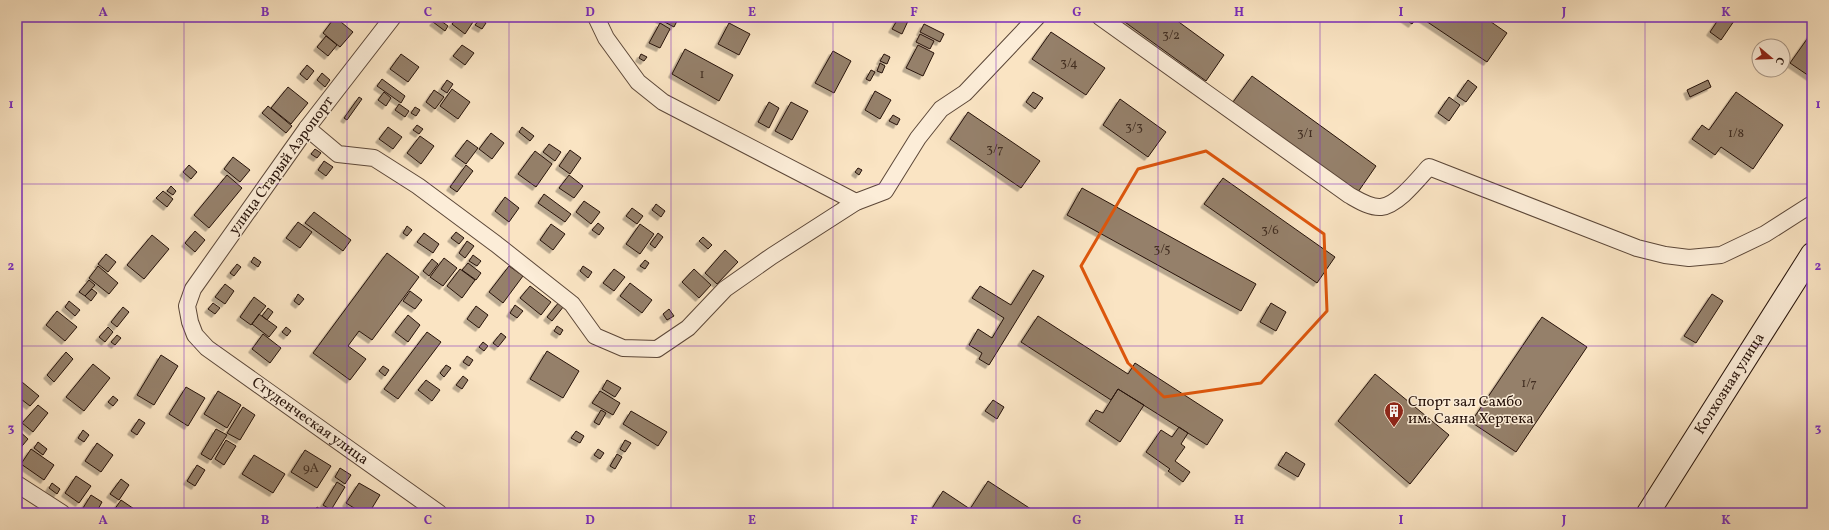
<svg xmlns="http://www.w3.org/2000/svg" width="1829" height="530" viewBox="0 0 1829 530" font-family="Vollkorn,serif">
<defs>
<filter id="shadow"><feDropShadow dx="-3.5" dy="3.5" stdDeviation="0" flood-color="#0004"/></filter>
</defs>
<rect width="100%" height="100%" fill="#fae4c3"/>
<filter id="stains"><feTurbulence type="fractalNoise" baseFrequency=".005" numOctaves="4"/><feColorMatrix values="0 0 0 0 .2 0 0 0 0 .09 0 0 0 0 .02 0 0 0 .5 -.17"/></filter>
<radialGradient id="worn" r=".72"><stop offset=".6" stop-color="#630" stop-opacity="0"/><stop offset="1" stop-color="#630" stop-opacity=".3"/></radialGradient>
<path fill="#95806a" stroke="#27130a" filter="url(#shadow)" d="M335,17L353,32L340,47L323,33Z
M458,17H467L473,22L465,34L452,24Z
M660,17H679L674,27L659,19Z
M899,17L908,21L902,34L892,29Z
M1118,17H1172L1224,55L1206,81Z
M1402,17H1417L1412,24Z
M1420,17H1484L1507,33L1487,62Z
M1720,17H1729L1734,21L1721,40L1710,32Z
M437,18L448,26L445,31L433,22Z
M480,19L486,23L482,29L475,25Z
M660,23L670,29L660,48L649,43Z
M729,23L750,34L739,55L718,44Z
M924,24L944,34L940,42L920,32Z
M1051,32L1105,68L1086,95L1032,59Z
M1812,32V78L1790,63Z
M920,34L934,41L930,49L916,42Z
M326,36L337,45L328,56L317,47Z
M462,45L474,53L465,65L453,56Z
M918,45L934,53L923,76L906,68Z
M685,49L733,75L719,101L672,74Z
M833,51L851,61L834,93L815,83Z
M401,54L419,67L408,82L390,69Z
M641,54L647,57L644,61L639,58Z
M884,54L890,57L887,64L880,61Z
M880,63L885,66L882,73L877,71Z
M307,65L314,71L307,80L300,74Z
M871,70L875,72L870,81L866,79Z
M322,73L330,80L325,87L317,80Z
M1252,76L1376,166L1358,192L1233,102Z
M382,79L405,96L401,103L377,86Z
M447,80L453,84L447,93L441,89Z
M1468,80L1477,87L1466,102L1457,96Z
M1708,80L1711,87L1690,97L1687,90Z
M288,87L308,103L291,124L271,108Z
M452,89L470,102L458,119L440,106Z
M434,90L444,97L435,109L426,102Z
M875,91L891,100L880,119L865,110Z
M384,92L391,98L386,106L378,100Z
M1033,92L1043,98L1035,109L1026,102Z
M1736,92L1783,125L1753,169L1721,147L1715,155L1692,139L1702,125L1709,130Z
M359,97L362,99L347,120L344,118Z
M1449,97L1460,105L1449,121L1438,113Z
M1120,99L1166,132L1148,157L1103,125Z
M769,102L779,108L769,128L758,122Z
M791,102L808,111L792,140L775,131Z
M399,104L409,111L405,117L395,110Z
M268,106L292,126L286,133L262,113Z
M415,107L420,110L416,116L411,113Z
M968,112L1040,161L1021,188L950,139Z
M893,115L900,119L897,125L889,121Z
M417,125L423,129L419,134L413,130Z
M388,127L402,137L393,149L379,139Z
M522,127L534,136L530,141L519,132Z
M491,133L504,143L492,159L479,149Z
M420,136L434,146L421,164L407,153Z
M467,140L478,148L466,164L455,156Z
M549,144L561,152L555,161L543,152Z
M315,149L321,153L317,158L311,154Z
M570,150L581,158L570,174L559,166Z
M535,151L552,164L536,187L518,174Z
M233,157L250,170L240,182L224,169Z
M324,161L333,167L326,176L318,170Z
M189,165L197,172L191,179L183,172Z
M466,165L473,171L457,192L450,187Z
M858,168L862,170L859,175L855,172Z
M227,175L242,188L209,228L194,215Z
M569,175L583,186L574,198L559,188Z
M1223,178L1335,257L1317,283L1204,204Z
M171,186L176,191L173,195L167,191Z
M1082,188L1256,284L1241,311L1067,215Z
M163,191L173,199L167,207L156,198Z
M544,194L571,214L565,222L538,203Z
M505,197L519,208L509,222L495,211Z
M584,201L600,212L591,224L576,212Z
M656,204L665,211L661,217L652,210Z
M632,208L643,216L637,224L626,216Z
M314,212L351,240L343,251L305,223Z
M298,222L312,232L300,248L286,238Z
M598,223L604,228L599,235L592,230Z
M551,224L565,234L553,250L540,240Z
M640,224L654,234L640,254L626,244Z
M407,226L412,230L407,236L403,233Z
M195,231L205,240L195,252L185,243Z
M456,232L464,238L459,244L451,238Z
M424,233L439,244L433,253L417,242Z
M658,233L663,237L655,248L650,244Z
M152,235L169,249L144,279L127,265Z
M703,237L712,245L708,249L699,241Z
M467,241L474,246L465,258L459,253Z
M725,250L738,262L717,284L705,273Z
M387,253L419,277L372,340L359,331L348,346L366,359L350,380L313,353Z
M106,254L116,262L108,272L98,264Z
M473,255L481,261L477,266L469,261Z
M254,257L261,262L258,267L251,262Z
M444,258L457,268L443,286L430,277Z
M432,259L438,264L429,276L423,271Z
M645,260L649,263L645,269L640,266Z
M468,263L481,273L476,280L462,270Z
M237,264L241,267L234,276L230,273Z
M98,266L118,283L109,294L89,278Z
M509,266L523,276L503,303L489,292Z
M583,266L592,272L588,278L580,271Z
M460,269L475,280L462,298L447,286Z
M614,269L625,277L614,291L603,283Z
M694,269L711,285L699,298L682,282Z
M1033,270L1044,276L989,365L979,359L982,353L969,345L978,329L992,338L1004,318L972,298L980,286L1011,305Z
M89,280L95,285L85,296L79,292Z
M630,283L652,300L642,313L620,296Z
M225,284L234,291L225,304L215,297Z
M530,286L551,302L541,315L520,298Z
M92,289L97,293L91,301L85,296Z
M410,291L422,300L415,309L403,301Z
M298,294L304,299L299,305L294,301Z
M1712,294L1723,301L1696,343L1684,336Z
M254,297L266,306L251,325L240,317Z
M69,301L80,310L75,316L65,307Z
M559,302L564,306L552,321L547,317Z
M213,303L220,308L215,314L208,309Z
M1271,303L1286,312L1276,331L1260,322Z
M515,305L523,311L517,318L510,313Z
M476,306L488,315L479,328L467,319Z
M123,307L129,312L117,327L111,322Z
M268,308L273,312L267,320L262,316Z
M669,309L674,316L667,320L663,314Z
M57,311L77,327L65,341L46,325Z
M259,314L277,327L269,337L252,324Z
M408,315L420,325L408,342L395,332Z
M1038,316L1128,374L1135,363L1223,420L1207,445L1118,389L1111,400L1021,342Z
M1542,317L1587,347L1516,452L1471,422Z
M557,326L563,330L560,335L554,331Z
M108,327L113,332L105,342L99,337Z
M286,327L291,331L287,336L282,332Z
M427,332L441,342L398,399L384,389Z
M501,333L506,337L498,347L493,343Z
M263,334L281,348L270,363L252,349Z
M117,335L121,338L115,345L111,342Z
M483,342L488,346L484,351L479,347Z
M547,351L579,371L563,398L530,379Z
M66,352L73,359L54,382L47,375Z
M161,355L178,366L154,405L137,395Z
M467,356L473,360L469,366L463,362Z
M93,364L110,378L84,411L66,397Z
M446,365L451,368L444,377L440,373Z
M383,366L389,370L385,376L379,371Z
M1375,374L1449,435L1410,484L1338,421Z
M463,376L468,380L462,389L456,385Z
M426,380L440,390L432,401L418,390Z
M607,380L621,388L615,397L602,389Z
M22,382L39,396L30,406L17,396V387Z
M186,387L205,398L188,426L169,414Z
M1118,389L1144,405L1120,442L1089,421L1096,410L1103,413Z
M218,391L241,405L227,428L204,414Z
M600,391L620,403L613,415L592,403Z
M113,396L118,400L113,406L108,402Z
M993,400L1004,407L997,419L985,411Z
M38,405L48,413L33,432L22,423Z
M243,407L255,415L240,440L227,433Z
M601,410L606,413L599,425L594,422Z
M631,411L667,432L658,446L623,424Z
M139,419L145,423L137,435L131,431Z
M1179,427L1188,433L1181,444L1185,447L1175,461L1190,472L1183,482L1168,471L1170,469L1146,452L1161,430L1172,437Z
M216,429L227,435L211,460L201,454Z
M18,430L28,439L17,452V431Z
M83,430L89,435L84,442L78,438Z
M576,431L584,436L580,443L571,438Z
M226,440L236,446L224,465L215,459Z
M625,440L631,443L625,452L620,449Z
M38,442L47,449L43,455L34,448Z
M97,443L113,455L101,472L85,461Z
M31,449L54,465L44,480L21,464Z
M598,449L604,453L600,459L594,455Z
M305,450L331,466L317,488L291,472Z
M1286,452L1305,464L1298,477L1278,465Z
M617,454L622,457L615,469L610,466Z
M254,455L285,474L273,493L242,474Z
M197,465L205,470L195,486L187,481Z
M340,468L351,475L345,484L335,477Z
M76,476L91,486L79,503L65,493Z
M121,479L129,485L119,500L110,494Z
M988,481L1037,513H975L970,510L968,513H929L943,491L970,509Z
M337,482L345,487L331,510L323,505Z
M52,483L60,489L57,494L49,488Z
M359,483L380,495L369,513H362L346,503Z
M91,495L102,502L96,513H92L83,508Z
M121,500L140,513H112Z
M317,507L326,513H313Z"/>
<g fill="none" stroke-linecap="round" stroke-linejoin="round">
<defs>
<g id="minor">
<path id="s1" d="M393,17L307,128L193,289L187,306L190,322L195,335L207,348L439,513"/>
<path d="M596,17L606,38L638,82L663,102L856,202"/>
<path d="M1100,17L1349,195C1358,200 1370,208 1381,207C1398,205 1418,179 1429,167L1637,248L1665,255L1689,258L1721,255L1765,234L1812,204"/>
<path d="M307,128L338,154L374,158L418,186L496,244L572,304L595,336L623,348L657,349L688,328L725,289L772,256L856,202L885,191L918,138L941,109L965,93L1037,17"/>
<path d="M17,484L62,513"/>
</g>
<g id="secondary">
<path id="s2" d="M1648,513L1812,254"/>
</g>
</defs>
<use href="#minor" stroke="#5c4738" stroke-width="18"/>
<use href="#secondary" stroke="#27130a" stroke-width="24"/>
<use href="#minor" stroke="#fcedd8" stroke-width="16"/>
<use href="#secondary" stroke="#fcedd8" stroke-width="22"/>
</g>
<path fill="none" stroke="#de560c" stroke-width="3" stroke-linejoin="round" d="M1206,151L1324,234L1327,311L1261,383L1164,397L1128,363L1081,266L1138,169Z"/>
<path fill="none" stroke="#7b2cbf" stroke-width="1" stroke-opacity="0.55" d="M184,17V513M347,17V513M509,17V513M671,17V513M833,17V513M996,17V513M1158,17V513M1320,17V513M1482,17V513M1645,17V513M17,184H1812M17,346H1812"/>
<defs>
<symbol id="building-pin" viewBox="-11 -11 22 30"><path d="M0 17L-7.5 6A9.5 9.5 0 1 1 7.5 6Z" fill="#8f2418" stroke="#fcedd8"/><path d="M-4-6H4V6H1V3H-1V6H-4ZM-2.5-4.3h1.7v1.8h-1.7ZM.8-4.3h1.7v1.8H.8ZM-2.5-1h1.7V.8h-1.7ZM.8-1h1.7V.8H.8Z" fill="#fff"/></symbol>
</defs>
<g fill-rule="evenodd">
<use href="#building-pin" x="1383" y="400" width="22" height="30"/>
</g>
<g text-anchor="middle" dominant-baseline="central" stroke-width="3" stroke-linejoin="round" paint-order="stroke">
<g font-size="13" fill="#422e22">
<text x="1171" y="36">3/2</text>
<text x="1069" y="64">3/4</text>
<text x="702" y="75">1</text>
<text x="1134" y="128">3/3</text>
<text x="1305" y="134">3/1</text>
<text x="1736" y="134">1/8</text>
<text x="995" y="150">3/7</text>
<text x="1270" y="231">3/6</text>
<text x="1162" y="250">3/5</text>
<text x="1529" y="384">1/7</text>
<text x="311" y="469">9А</text>
</g>
<g font-size="15" fill="#27130a" stroke="#fcedd8">
<text transform="translate(282 166) rotate(-54)">улица Старый Аэропорт</text>
<text stroke="none"><textPath href="#s2" startOffset="153">Колхозная улица</textPath></text>
<text stroke="none"><textPath href="#s1" startOffset="530">Студенческая улица</textPath></text>
</g>
<g font-size="15" fill="#27130a" stroke="#fcedd8" text-anchor="start">
<text x="1408" y="402">Спорт зал Самбо<tspan x="1408" dy="17">им. Саяна Хертека</tspan></text>
</g>
</g>
<rect width="1829" height="530" fill="none" stroke="#fae4c3" stroke-width="44"/>
<g transform="translate(1771 58) rotate(109)"><circle r="19" fill="#fcedd8" stroke="#a79686"/>
<path d="M0-3L7 15L0 10L-7 15Z" fill="#8f2418"/>
<text y="-6" font-size="11" font-weight="bold" text-anchor="middle" fill="#27130a">С</text>
</g>
<rect x="22" y="22" width="1785" height="486" fill="none" stroke="#7b2cbf" stroke-width="1.5"/>
<g font-size="13" text-anchor="middle" font-weight="bold" fill="#7b2cbf">
<text x="103" y="16">A</text>
<text x="265" y="16">B</text>
<text x="428" y="16">C</text>
<text x="590" y="16">D</text>
<text x="752" y="16">E</text>
<text x="914" y="16">F</text>
<text x="1077" y="16">G</text>
<text x="1239" y="16">H</text>
<text x="1401" y="16">I</text>
<text x="1564" y="16">J</text>
<text x="1726" y="16">K</text>
<text x="11" y="108">1</text>
<text x="1818" y="108">1</text>
<text x="11" y="270">2</text>
<text x="1818" y="270">2</text>
<text x="11" y="432">3</text>
<text x="1818" y="432">3</text>
<text x="103" y="524">A</text>
<text x="265" y="524">B</text>
<text x="428" y="524">C</text>
<text x="590" y="524">D</text>
<text x="752" y="524">E</text>
<text x="914" y="524">F</text>
<text x="1077" y="524">G</text>
<text x="1239" y="524">H</text>
<text x="1401" y="524">I</text>
<text x="1564" y="524">J</text>
<text x="1726" y="524">K</text>
</g>
<rect width="100%" height="100%" filter="url(#stains)"/>
<rect width="100%" height="100%" fill="url(#worn)"/>
</svg>
